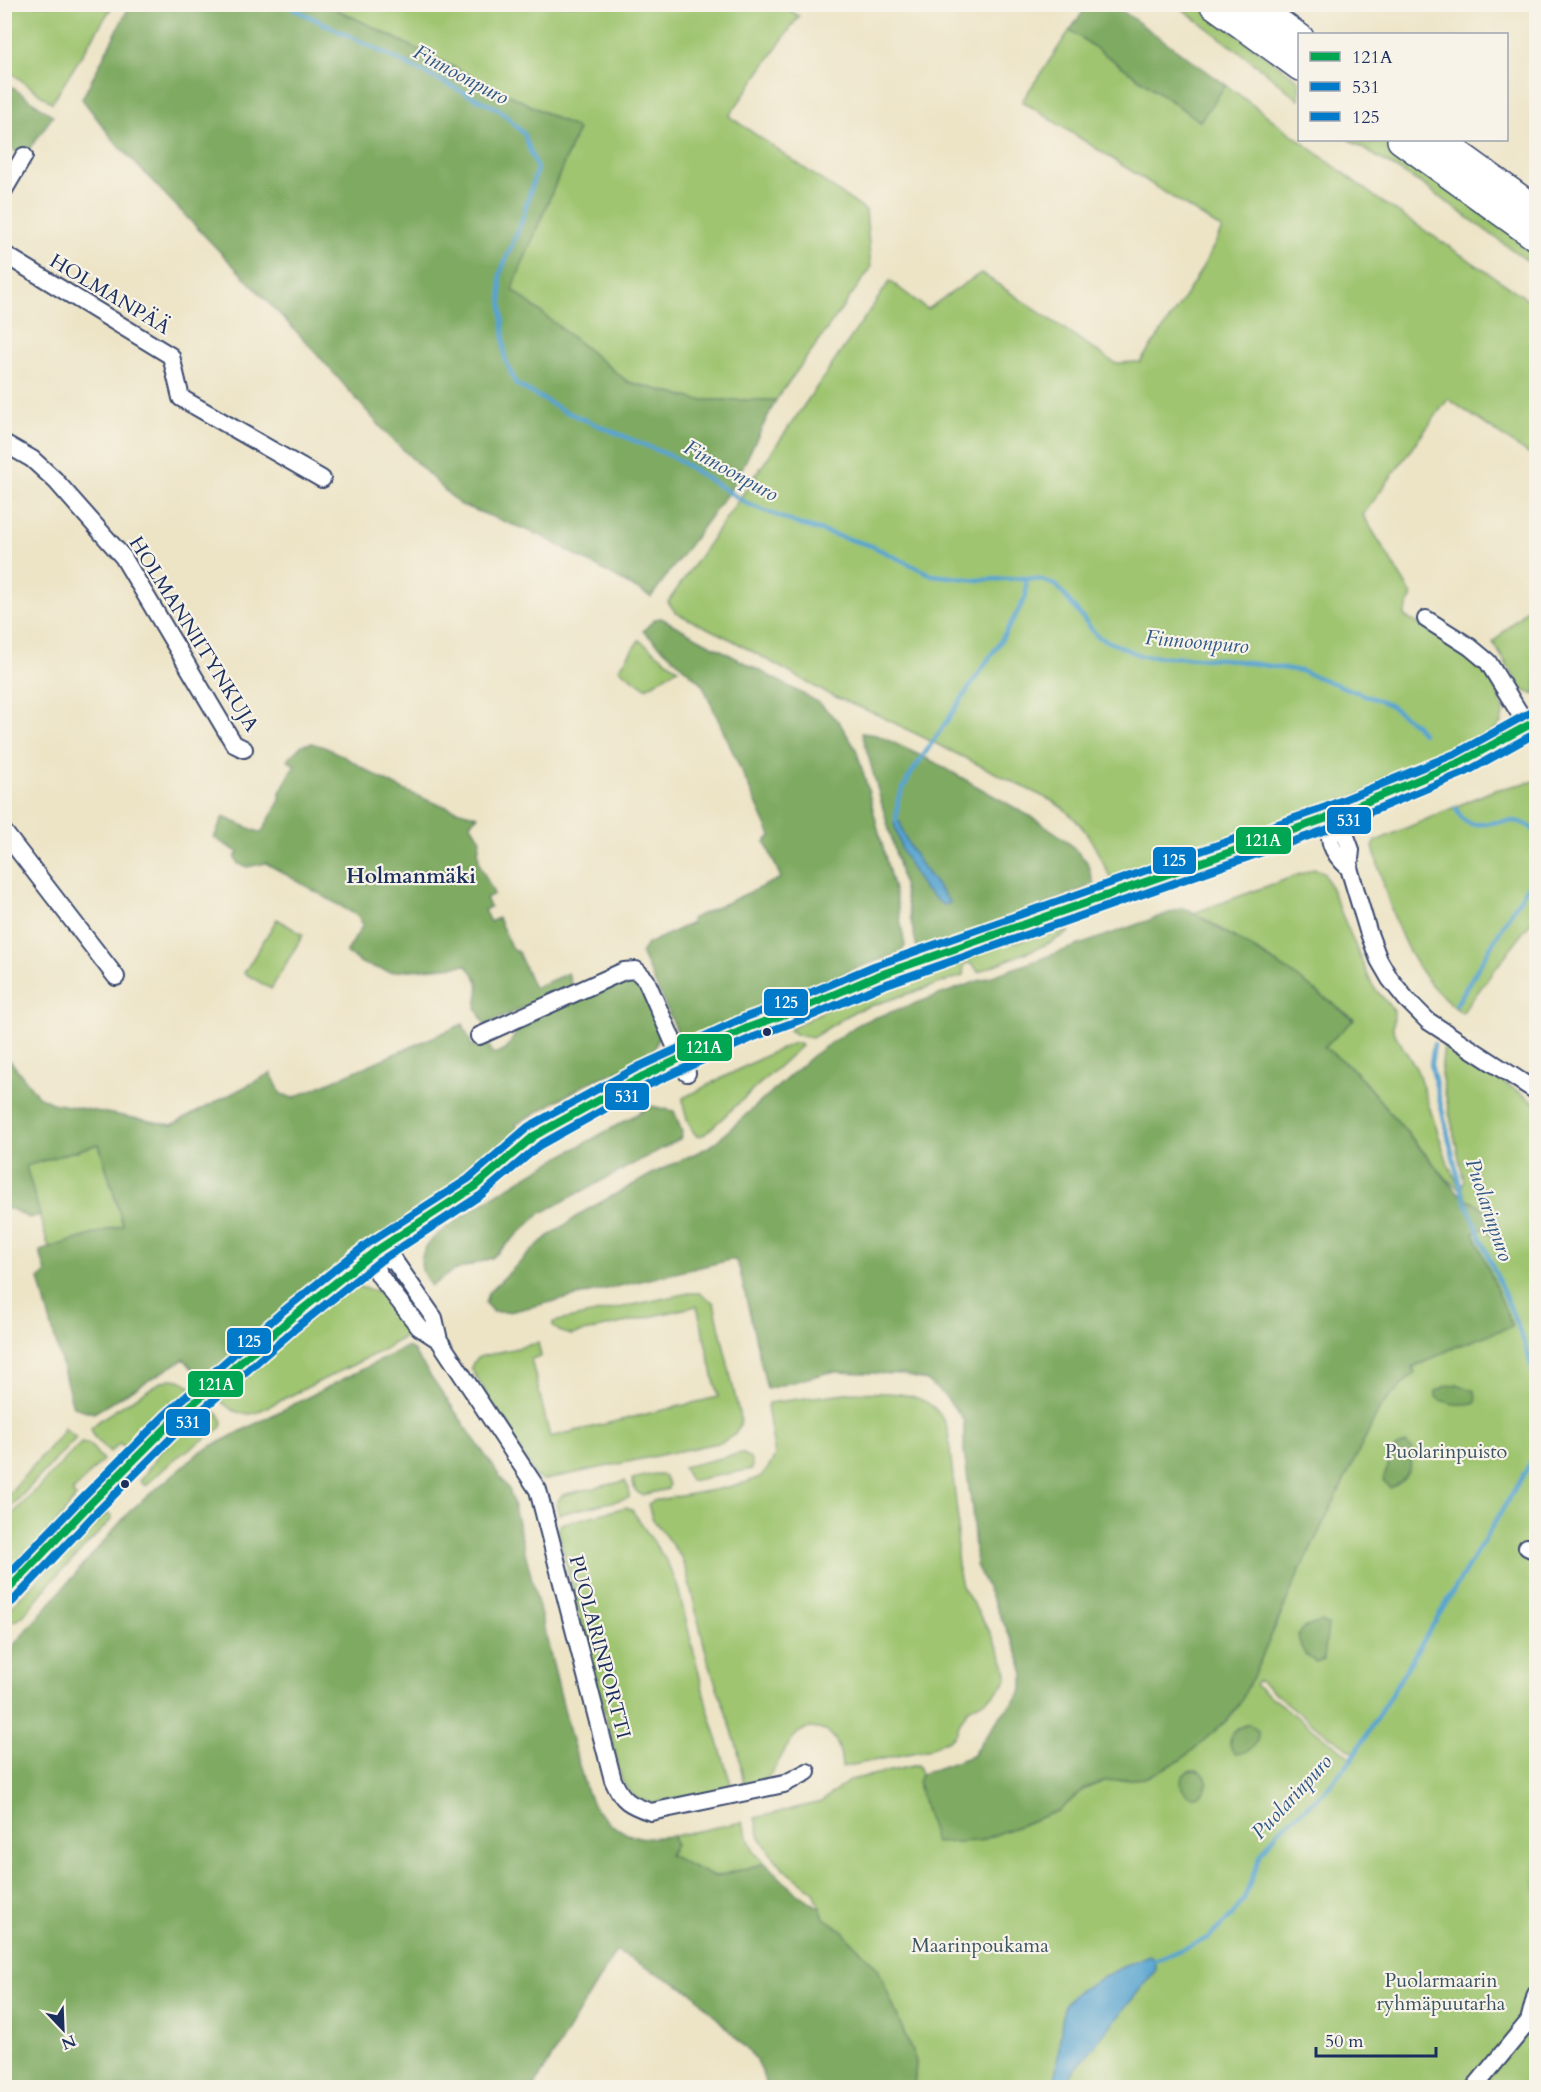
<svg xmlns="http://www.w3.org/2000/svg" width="1541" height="2092" viewBox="0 0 1541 2092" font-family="Cardo,serif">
<rect width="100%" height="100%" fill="#f7f3e8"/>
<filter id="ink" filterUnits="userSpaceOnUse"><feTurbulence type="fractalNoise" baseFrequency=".0167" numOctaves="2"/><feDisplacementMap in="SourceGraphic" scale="12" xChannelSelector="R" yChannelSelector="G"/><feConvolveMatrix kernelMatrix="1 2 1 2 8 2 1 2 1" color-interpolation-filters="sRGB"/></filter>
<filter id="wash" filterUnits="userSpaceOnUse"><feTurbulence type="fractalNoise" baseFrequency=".008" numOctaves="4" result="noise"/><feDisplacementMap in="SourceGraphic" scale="24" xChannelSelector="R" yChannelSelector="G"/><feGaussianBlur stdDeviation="1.35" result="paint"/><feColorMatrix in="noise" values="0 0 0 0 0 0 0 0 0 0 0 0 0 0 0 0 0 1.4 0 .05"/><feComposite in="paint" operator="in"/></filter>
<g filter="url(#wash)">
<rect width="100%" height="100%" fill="#ede4c6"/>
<path fill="#9fc56f" stroke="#5d7a66" stroke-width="1.5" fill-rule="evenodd" d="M4,5H113L52,103L5,68Z
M328,5H781L799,16L729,116L866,211L871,268L776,400H698L628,382L512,289L578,129Z
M1177,5H1196L1299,80V100L1268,74Z
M1070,30L1199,121L1226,85L1378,199L1536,305V459L1448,399L1363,515L1412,595L1404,616C1423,627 1445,636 1462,650C1479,663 1511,699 1501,722C1486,759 1183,856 1130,874L1111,879C1095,846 1085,822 1054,802L878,715L826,693L732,640L676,613L668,602L890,281L927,309L981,273L1115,363L1140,362C1171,319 1200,277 1222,229L1022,101Z
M1349,140H1382L1536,250V267L1422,184Z
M1536,600V694L1535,695L1522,690L1493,642Z
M639,640L678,669L646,688L619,669Z
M1536,781V915L1462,1013C1448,1002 1435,991 1425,977C1397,940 1385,890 1373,847L1376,841L1494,790Z
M1314,869L1324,872L1372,985L1394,1011L1393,1031L1417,1070L1449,1166L1461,1190L1446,1178L1355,1071L1324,1047L1354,1019L1289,971L1194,913Z
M277,919L303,935L271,989L244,973Z
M1069,930L1068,933L1045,945L978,972C975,966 971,961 964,964L963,976L855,1011L812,1038L797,1035L789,1030L825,1010L885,985L1006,944Z
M794,1043H799L801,1046L705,1134L698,1137C689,1130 683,1109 683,1098L771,1053Z
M1444,1044L1536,1103V2087H914L916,2062L878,1969L839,1928L824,1918L814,1892L784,1869L771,1854L760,1837L755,1818L821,1802L850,1780L918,1765L921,1774L918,1784L979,1841L1060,1810L1084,1789L1104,1781L1145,1778L1181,1760L1226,1721L1238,1706L1257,1668L1301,1568L1381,1406L1415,1372L1411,1369L1455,1347L1474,1233L1467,1200L1462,1188L1464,1181L1441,1074ZM1258,1680L1317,1727L1355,1753L1352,1758L1255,1685Z
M99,1144L123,1225L49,1248L25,1166Z
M359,1287L377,1291L397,1308L412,1332L383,1350L255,1413C240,1417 230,1409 218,1399L235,1382L332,1300L345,1290Z
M689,1293H700L714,1303L741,1422C738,1432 732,1438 722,1442L543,1480L536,1477L471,1368L473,1363L479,1357L538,1343L541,1356L531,1359L550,1437L718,1397L697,1306L571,1335L559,1331L553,1326V1322Z
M170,1379C182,1379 187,1383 194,1392L173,1413L125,1448L120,1443L110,1452L94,1437L91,1428L101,1419L159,1383Z
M853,1392C890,1394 936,1387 948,1432L958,1521L957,1555L959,1573L962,1586L992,1635L1005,1664L1007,1675L1004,1684L994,1695L967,1710L960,1722L957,1732L949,1740L927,1750L842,1767C841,1755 839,1737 825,1731C789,1716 784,1764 766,1779C760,1785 752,1785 744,1786L738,1750L728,1718L709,1665L687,1574L681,1557L652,1518L648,1504L653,1501C675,1496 748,1487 762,1475C768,1470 772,1462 775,1456L767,1406L769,1403Z
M208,1407C215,1412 227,1418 221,1428L176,1458L145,1486L140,1481L161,1451Z
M64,1427L76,1438L5,1513V1498L62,1433Z
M81,1443L89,1444L103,1460L72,1492L76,1497L49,1534L5,1577V1522Z
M742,1453C749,1457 753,1460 752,1469L690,1481L683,1467Z
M654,1474L664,1476L669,1484L668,1489L641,1495L635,1490L632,1479Z
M625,1481L629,1489V1498L559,1514L556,1504L562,1495Z
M627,1507L632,1510L667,1562L677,1584L707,1706L731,1784L729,1790L653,1803C635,1801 632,1795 622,1781L558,1531L561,1524Z
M107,1513L112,1517L111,1520L50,1583L23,1616L19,1619L5,1624V1616L18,1599Z
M742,1822L754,1852L765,1863L714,1877L668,1855L675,1845L673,1836Z"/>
<path fill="#7faa62" stroke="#4d6c60" stroke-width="1.5" d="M130,5H328L578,129L512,289L628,382L698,400H776L733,486L651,597L542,536L459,504L386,433L311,347L115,142L82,99Z
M1088,5H1114L1226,85L1200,121L1070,30Z
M5,82L53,116L24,156L5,145Z
M661,618L818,702L839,722L856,749L866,782L897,902L905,946L901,953L853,969L815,992L693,1046L680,1037L641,953L647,944L692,923L691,919L781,878L765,842L771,836L702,684L643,631L655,619Z
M862,733L877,735L934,762L1040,822L1067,841L1087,862L1094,884L965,938L929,951L917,948L898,862Z
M311,743C337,749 359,767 382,779C413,796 445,808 478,816L470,823L480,839L478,854L480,865L494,894L486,898L490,907L484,910L490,922L498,918L512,949L518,952L534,988L568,973L572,986L485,1025L476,1008C479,986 483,983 466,965L390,972L363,964L346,953L363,925L358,916L266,863L247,867L238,864L235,858L238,852L214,838L223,817L261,833L280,800V792L295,765L287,760L302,745Z
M1183,908L1194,913L1289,971L1354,1020L1324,1047L1355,1071L1457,1192C1469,1202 1507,1216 1497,1235L1492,1236L1484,1228L1474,1233L1512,1326L1455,1347L1412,1368L1415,1372L1381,1406L1301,1568L1257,1668L1238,1706L1226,1721L1181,1760L1145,1778L1104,1781L1084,1789L1060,1810L979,1841L935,1843L918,1783L921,1774L972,1756L999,1718L1021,1693L1024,1674L1018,1653L976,1565L972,1509L964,1452V1420L945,1396L927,1381L902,1374L830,1372L767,1389L739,1267L735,1260H730L509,1312H493L485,1303L488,1293L542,1241L585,1211L654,1173L711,1146L812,1056L860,1023Z
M619,979H630L640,985L661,1031L654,1050L643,1061L590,1082L516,1124L521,1133L478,1172L204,1382L184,1359L94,1413L73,1407L39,1279L46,1273L40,1251L123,1225L99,1144L26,1166L40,1215L29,1218L12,1209H5L4,1053L38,1096L52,1103L172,1125L271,1073L281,1094L293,1098L463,1024L472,1046L488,1043L493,1054L506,1050L522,1023Z
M651,1106L674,1111L682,1132L680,1139L541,1213L492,1258L453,1271L431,1286C422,1275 417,1263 425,1249C433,1235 451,1225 464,1216C523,1175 589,1142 651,1106Z
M406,1347L412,1349L510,1491L570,1733L586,1790L596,1810L610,1824L627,1834L644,1838L673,1836L675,1845L669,1855L714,1877L765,1863L796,1893L820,1908L824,1918L839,1928L878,1969L916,2062L914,2087H767L757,2060L692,1992L616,1951L534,2087H5V1655L131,1510L200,1452Z
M1457,1384L1475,1391L1476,1402C1464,1406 1447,1405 1436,1397V1391L1447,1386Z
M1406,1443L1413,1450C1411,1466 1408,1482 1390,1488L1383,1480L1395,1448Z
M1321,1622L1328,1625L1324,1659L1316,1662C1304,1655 1300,1649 1298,1634L1303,1628Z
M1249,1724L1258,1731C1259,1746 1249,1753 1235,1754C1223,1740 1234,1728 1249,1724Z
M1181 1783a13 13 0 1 1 26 0a13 13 0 1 1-26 0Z"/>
<path fill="#58a4d0" stroke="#3a6a97" stroke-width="1.5" d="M896,821L900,822C906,850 933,880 950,903L943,905L923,888L902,851L894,823Z
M1149,1955L1155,1960V1971L1062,2086L1054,2087L1064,2006L1076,1992L1128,1964Z"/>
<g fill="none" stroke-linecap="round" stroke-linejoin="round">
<path stroke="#58a4d0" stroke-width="4.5" d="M284,4L500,110L524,134L537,169L521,223L500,274L505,359L516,384L564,411L673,457L748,504L798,524L872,546L932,575L978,580L1026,578L1042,580L1057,586L1098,637L1142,656L1224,659L1301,671L1388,704L1415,724L1422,733
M1456,808C1458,812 1460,817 1464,820C1479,834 1514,807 1536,832
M896,821L898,799L909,777L1000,642L1017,613L1026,596V578
M1456,1005L1510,914L1536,874
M1434,1044L1431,1064L1461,1190L1525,1344L1536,1381
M1152,1962L1208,1938L1232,1916L1244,1899L1261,1854L1278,1831L1324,1792L1352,1759L1536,1454"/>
</g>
</g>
<g filter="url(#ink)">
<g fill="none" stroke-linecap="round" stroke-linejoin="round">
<defs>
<path id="street" d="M4,190L24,156
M4,254L171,356L181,398L322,479
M4,443L32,459L55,480L123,557L234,744L244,749
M1426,619L1470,647L1488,662L1528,727
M1330,817L1344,831L1351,850L1349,868L1368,931L1379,960L1390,979L1406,999L1428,1021L1536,1091
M1330,817C1328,841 1330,851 1349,868
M4,832L116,977
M479,1036L624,971L636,970L646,980L687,1073
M374,1252L395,1262L434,1318L439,1340L538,1490L613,1780C622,1801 630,1805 651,1812L784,1784L807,1772
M374,1252L379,1275L419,1327L439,1340
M1527,1547L1536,1551
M1474,2088L1529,2021L1536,1994"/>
<path id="secondary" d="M474,1187L534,1136L643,1076L750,1027L807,1006L877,976L1330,817C1401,789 1472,762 1536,721
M4,1595L89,1505L172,1422L289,1320L374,1252L487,1180"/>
<path id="primary" d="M1213,4L1300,67
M1253,4L1300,38
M1401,140L1536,237
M1439,140L1536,210"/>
</defs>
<use href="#street" stroke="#3a4a6e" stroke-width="20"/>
<use href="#secondary" stroke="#3a4a6e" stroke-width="27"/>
<use href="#primary" stroke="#3a4a6e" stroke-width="30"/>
<use href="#street" stroke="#fff" stroke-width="16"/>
<use href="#secondary" stroke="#fff" stroke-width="24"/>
<use href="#primary" stroke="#fff" stroke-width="27"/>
<defs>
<path id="bus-1" d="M4,1594L89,1505L172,1422L289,1320L374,1252L474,1187L534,1136L643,1076L679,1059L750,1027L807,1006L877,976L1330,817L1461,762L1536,721"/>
<path id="bus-2" d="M12,1602L97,1512L179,1430L296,1328L380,1261L481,1195L540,1145L648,1085L683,1069L754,1037L811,1016L881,986L1334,827L1466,772L1536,733"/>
<path id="bus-3" d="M4,1579L82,1498L165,1415L282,1312L368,1243L468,1179L528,1127L638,1067L675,1050L746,1017L803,996L874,966L1326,807L1457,753L1531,712"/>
</defs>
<use href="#bus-1" stroke="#f7f3e8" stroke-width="12"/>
<use href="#bus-2" stroke="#f7f3e8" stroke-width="12"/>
<use href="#bus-3" stroke="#f7f3e8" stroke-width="12"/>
<use href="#bus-1" stroke="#00a651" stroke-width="8"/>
<use href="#bus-2" stroke="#007ac9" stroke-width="8"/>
<use href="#bus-3" stroke="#007ac9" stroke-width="8"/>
</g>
</g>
<g fill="#1b2f5e" stroke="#f7f3e8" stroke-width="2">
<circle cx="767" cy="1032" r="5"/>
<circle cx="125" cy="1484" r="5"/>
</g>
<g text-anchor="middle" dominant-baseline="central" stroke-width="4.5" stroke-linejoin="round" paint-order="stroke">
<g font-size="20" fill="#1b2f5e" stroke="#f7f3e8">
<text transform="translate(110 294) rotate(31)">HOLMANPÄÄ</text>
<text transform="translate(194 634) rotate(58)">HOLMANNIITYNKUJA</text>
<text transform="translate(600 1647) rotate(75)">PUOLARINPORTTI</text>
</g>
<g font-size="20" fill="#3c5462" stroke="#f7f3e8">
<text x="1446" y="1451">Puolarinpuisto</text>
<text x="980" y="1945">Maarinpoukama</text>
<text x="1441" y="1980">Puolarmaarin<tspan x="1441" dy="23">ryhmäpuutarha</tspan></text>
</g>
<g font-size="21" font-style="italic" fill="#305886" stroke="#f7f3e8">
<text transform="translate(461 75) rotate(28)">Finnoonpuro</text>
<text transform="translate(731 471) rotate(29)">Finnoonpuro</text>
<text transform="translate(1197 642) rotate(5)">Finnoonpuro</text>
<text transform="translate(1489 1210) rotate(71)">Puolarinpuro</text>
<text transform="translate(1292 1797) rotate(-47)">Puolarinpuro</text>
</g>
<g font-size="21" font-weight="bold" fill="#1b2f5e" stroke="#f7f3e8">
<text x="411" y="876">Holmanmäki</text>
</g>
</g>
<g stroke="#f7f3e8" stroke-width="2">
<rect x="1326" y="806" width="46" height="29" rx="6" fill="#007ac9"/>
<rect x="1235" y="826" width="57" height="29" rx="6" fill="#00a651"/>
<rect x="1152" y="846" width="45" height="29" rx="6" fill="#007ac9"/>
<rect x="763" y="988" width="46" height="29" rx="6" fill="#007ac9"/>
<rect x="676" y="1033" width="57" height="29" rx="6" fill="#00a651"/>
<rect x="604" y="1082" width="46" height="29" rx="6" fill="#007ac9"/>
<rect x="226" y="1327" width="46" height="28" rx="6" fill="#007ac9"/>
<rect x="187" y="1370" width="57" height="28" rx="6" fill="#00a651"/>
<rect x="165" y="1408" width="46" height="29" rx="6" fill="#007ac9"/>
</g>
<g font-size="16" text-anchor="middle" font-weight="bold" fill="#fff">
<text x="1349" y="826">531</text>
<text x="1263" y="846">121A</text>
<text x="1174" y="866">125</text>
<text x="786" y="1008">125</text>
<text x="704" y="1053">121A</text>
<text x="627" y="1102">531</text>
<text x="249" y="1347">125</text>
<text x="216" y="1390">121A</text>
<text x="188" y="1428">531</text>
</g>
<rect width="1541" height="2092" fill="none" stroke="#f7f3e8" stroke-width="24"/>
<rect x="1298" y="33" width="210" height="108" fill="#f7f3e8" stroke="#9fa5b1" stroke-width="1.5"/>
<rect x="1310" y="52" width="30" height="9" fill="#00a651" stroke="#9fa5b1" stroke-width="1.5"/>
<text x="1352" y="63" font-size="18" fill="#1b2f5e">121A</text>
<rect x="1310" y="82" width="30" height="9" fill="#007ac9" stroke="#9fa5b1" stroke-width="1.5"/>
<text x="1352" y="93" font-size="18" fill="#1b2f5e">531</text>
<rect x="1310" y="112" width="30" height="9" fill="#007ac9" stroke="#9fa5b1" stroke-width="1.5"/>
<text x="1352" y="123" font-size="18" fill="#1b2f5e">125</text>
<g transform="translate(63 2029) rotate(157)" stroke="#f7f3e8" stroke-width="4.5" paint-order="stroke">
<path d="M0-4.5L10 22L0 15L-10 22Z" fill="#1b2f5e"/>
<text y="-9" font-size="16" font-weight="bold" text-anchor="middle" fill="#1b2f5e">N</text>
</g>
<path d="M1316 2047v9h120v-9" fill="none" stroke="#1b2f5e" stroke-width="3"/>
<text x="1325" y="2047" font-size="18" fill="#1b2f5e" stroke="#f7f3e8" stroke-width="4.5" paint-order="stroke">50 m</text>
</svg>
